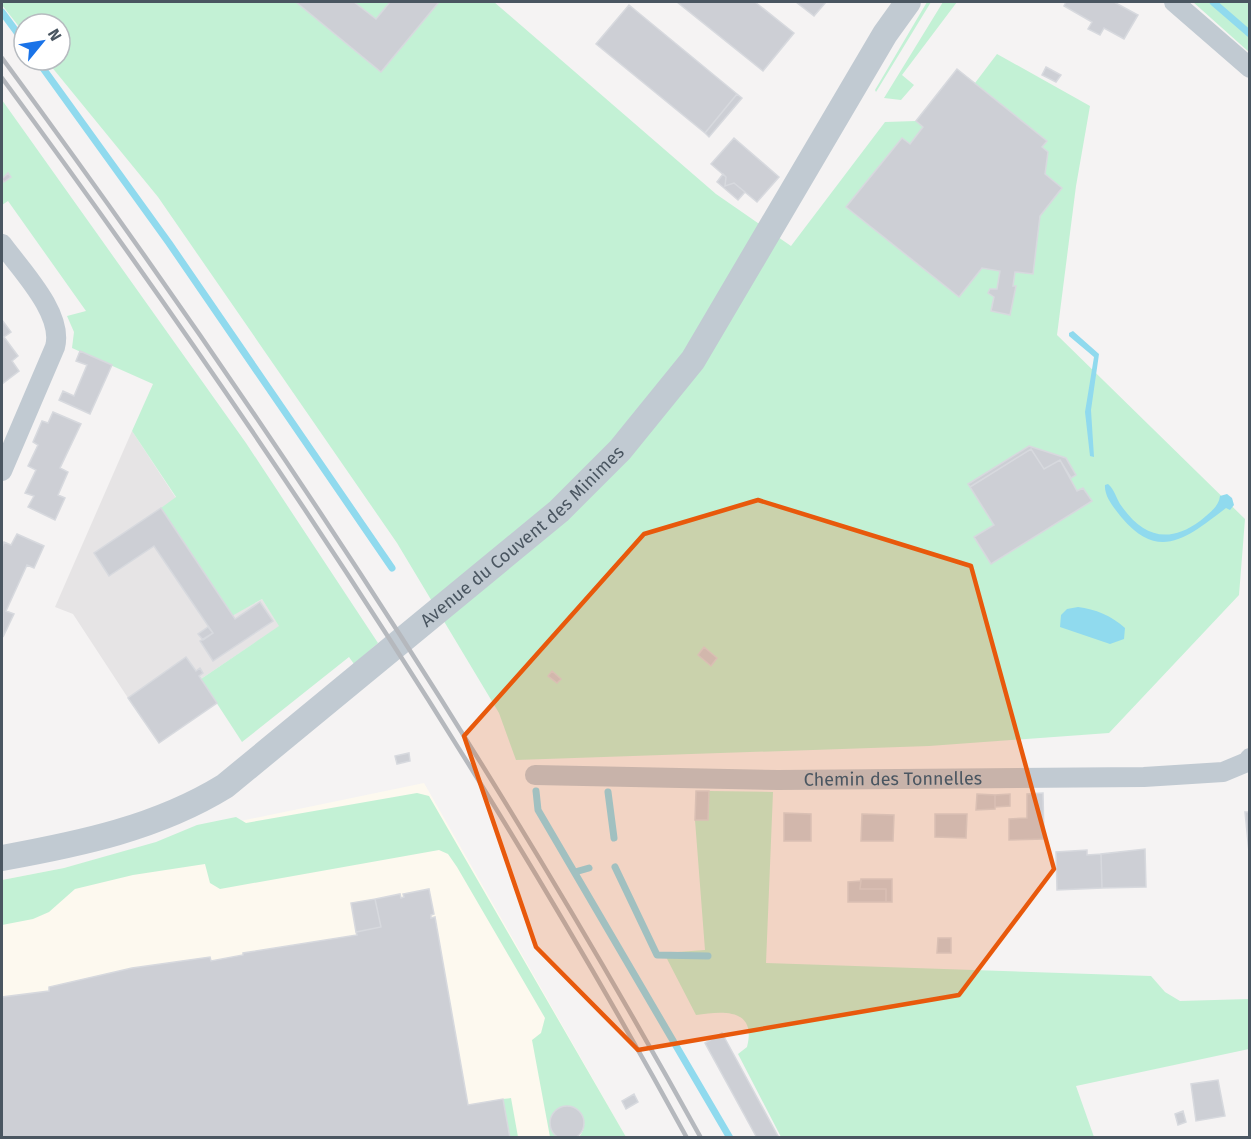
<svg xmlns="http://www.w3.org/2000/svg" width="1251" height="1139" viewBox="0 0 1251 1139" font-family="'Fira Sans',sans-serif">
<rect width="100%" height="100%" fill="#f5f3f3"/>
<path fill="#fdf9ef" d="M424,783L626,1137L2,1138V880L64,868L245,820Z"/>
<path fill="#e6e4e5" d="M132,431L176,498L162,508L233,615L262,599L280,626L201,679L186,657L128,698L73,614L55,607Z"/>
<path fill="#c3f1d5" d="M2,2H494L716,194L791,246L885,122L916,121L957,69L975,83L997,54L1090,106L1076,186L1057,335L1245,519L1239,595L1109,733L929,746L516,760L499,713L397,543L158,197L46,60H60V24H24V33L2,5Z
M927,2H931L876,92L875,90Z
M943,2H957L902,75L914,85L901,100L884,98Z
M1193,2H1249V52Z
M2,100L246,443L378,643L354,664L349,657L242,742L201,679L279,626L262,599L232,616L161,508L176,497L132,431L153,384L72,348L74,332L67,316L86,311L8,201L2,205Z
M709,791L773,792L766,963L1151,976L1165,992L1180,1001L1249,999V1049L1076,1086L1094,1137H781L738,1054L747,1047C757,1008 723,1011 696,1015L664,953L705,950L695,820H708Z
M417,793L429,796L626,1137H579C589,1125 584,1111 568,1107L553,1115L550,1127L556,1137H550L532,1040L541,1033L545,1018L457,867L448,854L439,850L220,889L210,883L205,864L133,875L75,889L49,912L33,919L2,925V880L64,868L156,842L197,825L236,817L246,823Z
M511,1098L518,1137H510L503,1099Z"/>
<path fill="#90daee" d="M1073,331L1099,354L1091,410L1094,457L1090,456L1085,412L1094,357L1069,336V333Z
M1108,484C1114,489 1116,497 1120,504C1142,536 1167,545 1200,521C1208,514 1219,507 1220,496L1227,494L1232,498L1234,505L1230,510L1226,508C1189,536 1160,563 1122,518C1115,509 1104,497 1105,485Z
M1078,607C1095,609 1112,616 1125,628L1124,639L1110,644L1060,627L1061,615L1067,609Z"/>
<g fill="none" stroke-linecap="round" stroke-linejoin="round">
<path stroke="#90daee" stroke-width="7" d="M1213,2L1250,34
M2,12L24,42
M37,60L169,243L392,568
M536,791L538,810L730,1138
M608,792L614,838
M615,867L657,955L708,956
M575,872L589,868"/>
</g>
<path fill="#cdcfd5" stroke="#d7d9de" stroke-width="1.5" d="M296,2H354L376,19L390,2H439L381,72Z
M677,2H755L794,33L763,71Z
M796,2H826L814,16Z
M1066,2H1114L1138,15L1124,39L1104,28L1100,35L1088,29L1092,22L1064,6Z
M629,5L737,94L705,133L596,44Z
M1046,67L1061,75L1056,82L1042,75Z
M957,69L1047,141L1042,147L1048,152L1045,174L1062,188L1040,216L1033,274L1015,272L1013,286H1016L1010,315L991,311L994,297L988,293L990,289H997L1000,271L982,268L959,297L846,207L902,138L910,144L923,127L916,121Z
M737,94L742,98L709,137L705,133Z
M734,138L779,177L757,202L734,183L725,186L726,177L711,164Z
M8,173L11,177L4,182L2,179Z
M723,174L726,177L725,186L734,183L745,192L738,200L717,182Z
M2,320L11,332L4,337L18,356L12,361L19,371L2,384Z
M80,351L112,365L90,414L59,400L63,391L74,396L87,365L76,361Z
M53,412L81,424L60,468L68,472L58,495L65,498L55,520L28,507L34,496L25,493L36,470L28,466L38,445L33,442L42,421L48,423Z
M1029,446L1066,458L1076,475L1071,478L1060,460L1044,469L1031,449L970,487L968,484Z
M1031,449L1044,469L1060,460L1077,491L1083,488L1092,501L991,564L974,537L994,525L970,487Z
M161,508L235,619L260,602L273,621L213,661L200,641L213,633L154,546L109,576L94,553Z
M17,534L44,546L34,568L27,565L6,611L14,614L3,637L2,548L4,542L11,545Z
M208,627L213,633L203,640L198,634Z
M704,647L717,658L711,666L698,655Z
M186,657L196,671L200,668L203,673L199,676L217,703L159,743L128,698Z
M552,671L561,679L557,683L548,676Z
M409,753L410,761L397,764L395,756Z
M696,791H709L708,820H695Z
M1043,793L1044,839L1009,840V819L1027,818V794Z
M977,794L995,795V809L976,810Z
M1010,794V806L995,807V795Z
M1245,812H1250V862Z
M784,813L811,814V841H784Z
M862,814L894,815L893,841H861Z
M935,814H967L966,838L935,837Z
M1145,849L1146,887L1102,888L1101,854Z
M1087,850V855L1101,854L1102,888L1057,890L1056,852Z
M861,879H892V902H886V889H860Z
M861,881L860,889H886V902H848V882Z
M429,889L434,914L431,915V918L435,917L468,1105L503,1099L510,1138H2V997L49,991V987L132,968L210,957L211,961L243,955V953L357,935L356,932L381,927L375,899L400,894L401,898L404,897L403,894Z
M375,899L381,927L356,932L351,903Z
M938,938H951V953H937Z
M722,1033L779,1138H757L705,1043Z
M1218,1080L1225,1116L1196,1121L1191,1084Z
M634,1094L638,1102L626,1109L622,1101Z
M550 1123a17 17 0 1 1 34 0a17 17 0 1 1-34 0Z
M1183,1111L1186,1122L1178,1125L1175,1114Z"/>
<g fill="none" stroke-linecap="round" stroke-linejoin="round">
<g stroke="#c1cad2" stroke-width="20">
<path d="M1174,2L1250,68"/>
<path d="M2,244C21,270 64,314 55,347L2,471"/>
<path id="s1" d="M535,775L778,780L1144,777L1223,772L1247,762L1250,758"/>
</g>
<path stroke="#c1cad2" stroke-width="26" id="s2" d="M2,858C79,844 157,828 225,786L559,511L620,450L693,360L885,34L908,2"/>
<path stroke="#b5b8bd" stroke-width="4.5" d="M2,58C256,403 493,762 701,1138
M2,78C251,416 485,769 687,1138"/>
</g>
<path fill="#e8590c" fill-opacity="0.2" stroke="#e8590c" stroke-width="4.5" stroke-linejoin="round" d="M758,500L971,566L1054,869L959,995L638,1050L536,947L464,736L644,534Z"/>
<g text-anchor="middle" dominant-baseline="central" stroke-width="5" stroke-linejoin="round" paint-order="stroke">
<g font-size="18" fill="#4a5661" stroke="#fff">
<text stroke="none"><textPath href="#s2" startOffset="624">Avenue du Couvent des Minimes</textPath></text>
<text stroke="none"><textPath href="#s1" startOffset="358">Chemin des Tonnelles</textPath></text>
</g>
</g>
<rect width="1251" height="1139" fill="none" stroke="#4a5661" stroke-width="6"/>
<g transform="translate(42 42) rotate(60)"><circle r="28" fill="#ffffff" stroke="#b7bbc0" stroke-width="1.5"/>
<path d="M0-4.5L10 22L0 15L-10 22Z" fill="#1a73e8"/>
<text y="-9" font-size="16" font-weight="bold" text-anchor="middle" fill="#4a5661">N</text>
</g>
</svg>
